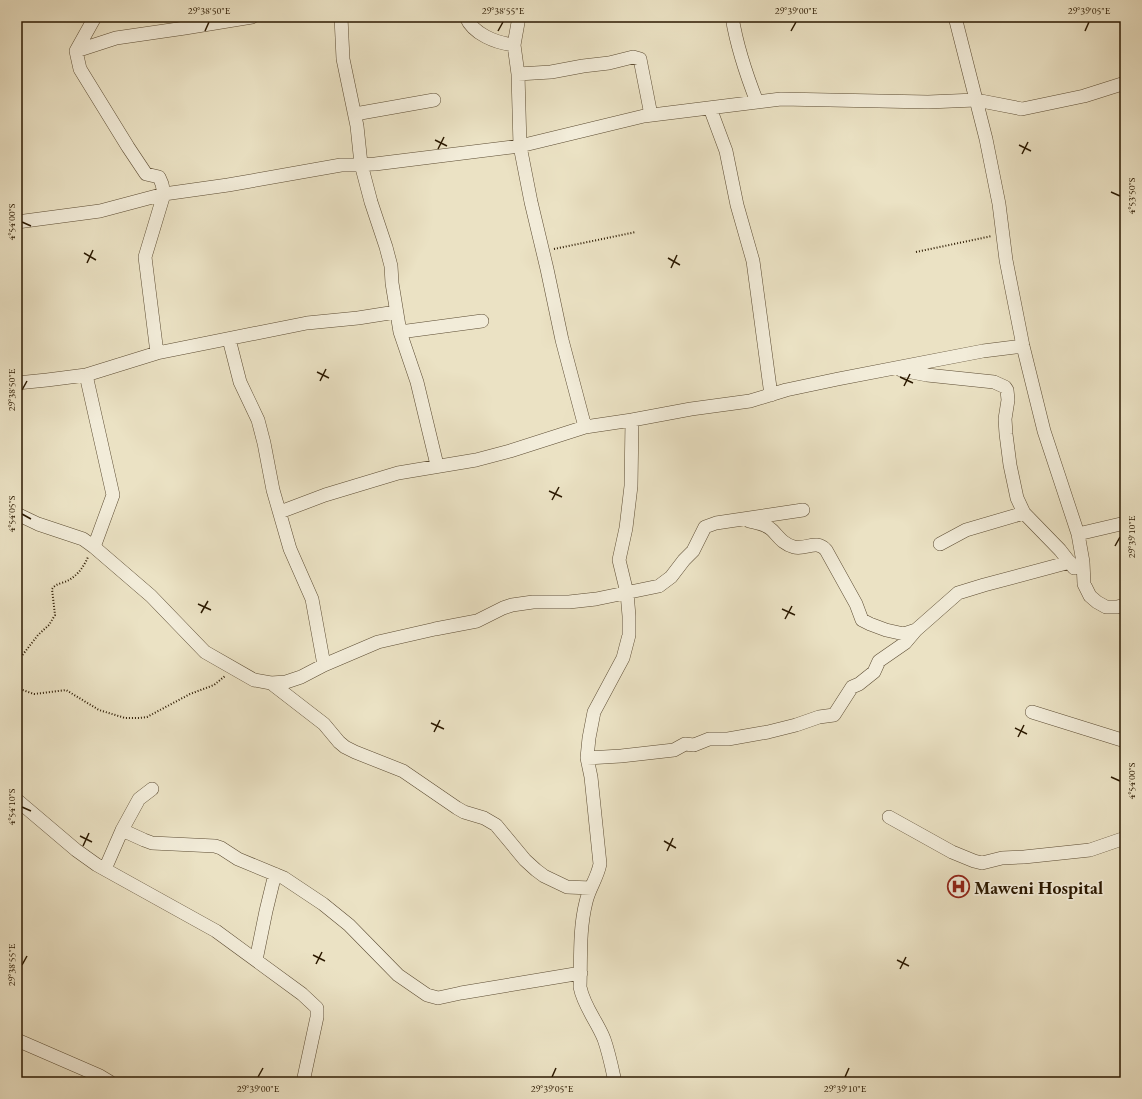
<svg xmlns="http://www.w3.org/2000/svg" width="1142" height="1099" viewBox="0 0 1142 1099" font-family="'EB Garamond',serif">
<rect width="100%" height="100%" fill="#ebe2c4"/>
<filter id="stains"><feTurbulence type="fractalNoise" baseFrequency=".005" numOctaves="4"/><feColorMatrix values="0 0 0 0 .2 0 0 0 0 .09 0 0 0 0 .02 0 0 0 .5 -.17"/></filter>
<radialGradient id="worn" r=".72"><stop offset=".6" stop-color="#630" stop-opacity="0"/><stop offset="1" stop-color="#630" stop-opacity=".3"/></radialGradient>
<g fill="none" stroke-linecap="round" stroke-linejoin="round">
<defs>
<path id="minor" d="M95,17L76,51L116,38L185,28L252,17
M341,17L343,59L357,126L361,164L371,202L386,247L391,266L392,283L400,332L417,382L437,465
M466,17C473,34 496,43 514,45
M519,17L514,45L518,74L520,146L531,202L547,269L562,340L585,427
M732,17C737,47 746,74 757,102
M955,17L986,139L999,204L1006,260L1023,346L1044,431L1078,534L1083,562L1084,584L1090,596L1097,602L1106,607H1117L1125,605
M76,51L80,69L128,147L146,174L159,177L162,184L164,194L145,257L157,353
M518,74L551,72L583,66L609,63L633,57L640,59L651,115
M710,108L726,151L737,205L753,261L771,395
M355,114L434,100
M17,222L100,211L164,194L228,185L341,165L375,164L520,146L644,116L781,99L928,102L976,100L1022,109L1084,96L1125,83
M400,332L482,321
M229,339L240,382L258,420L264,443L273,490L290,549L312,599L324,665
M901,370L927,375L994,382L1005,387L1007,390L1008,400L1005,419L1006,434L1010,465L1017,498L1024,513L1060,550L1074,568
M86,375L113,495L94,547
M17,383L47,380L86,375L157,353L307,323L358,318L396,312
M280,512L325,495L398,473L476,460L510,451L585,427L632,420L691,409L750,401L786,390L838,379L983,351L1023,346
M17,514L38,524L83,539L94,547L151,596L205,652L254,680L271,683L286,682L301,677L324,665L378,642L435,629L477,621L503,608L512,605L533,602H569L596,599L659,586L671,577L684,560L693,551L705,527L716,523L803,510
M749,521C757,523 766,524 772,530C779,537 783,544 794,547C806,550 816,539 826,550L856,604L862,620L870,624L886,630L904,634L916,630L958,593L984,585L1070,562
M1078,534L1125,523
M940,544L966,530L1024,513
M271,683L324,724L339,742L345,747L355,752L403,771L457,808L464,812L484,818L496,825L525,860L536,870L544,876L567,887L591,888
M1032,712L1125,741
M587,758L621,756L674,750L685,744L694,745L709,739H728L768,732L796,725L819,717L834,715L852,687L859,684L874,672L879,661L905,643L916,630
M17,800L76,850L97,865L216,931L302,994L317,1008V1017L303,1082
M889,817L952,852L974,861L982,863L1002,858L1024,857L1090,850L1125,838
M122,830L144,840L152,843L215,846L221,848L238,859L284,878L323,904L349,925L398,975L427,995L438,998L461,993L581,973
M105,869L122,830L139,799L152,789
M256,960L266,911L275,874
M17,1040L100,1076L110,1082
M615,1082C612,1068 609,1053 604,1039C597,1021 584,1007 580,987C581,958 579,930 586,902C589,888 597,879 600,864L591,777L587,758L589,738L594,712L623,658L629,635V616L627,593L619,560L626,528L631,486L632,420"/>
</defs>
<use href="#minor" stroke="#5b4b32" stroke-width="14"/>
<path stroke="#2b1901" stroke-width="2" stroke-dasharray="1 2" stroke-linecap="butt" d="M554,249L636,232
M916,252L992,236
M17,662L38,635L49,625L55,615L52,589C56,583 64,583 69,580C78,575 84,566 88,557
M17,688L34,694L66,690L99,710L125,718H139L147,717L190,694L214,685L225,676"/>
<use href="#minor" stroke="#f2ecd9" stroke-width="13"/>
</g>
<path fill="none" stroke="#2b1901" stroke-width="1.5" d="M205,31L209,22M498,31L503,22M791,31L796,22M1085,31L1089,22M435,140L447,146M1019,145L1031,151M438,149L444,137M1022,154L1028,142M1111,192L1120,196M22,222L31,226M84,253L96,260M668,258L680,265M87,263L93,250M671,268L677,255M317,372L329,378M900,377L913,383M320,381L326,369M904,386L910,374M22,390L27,381M549,491L562,497M552,500L559,487M22,514L31,519M1115,546L1120,537M198,604L211,610M782,609L795,615M201,613L208,601M785,619L792,606M431,723L444,729M1015,728L1027,734M434,732L440,720M1018,737L1024,725M1111,777L1120,781M22,807L31,811M80,836L92,842M664,841L676,848M83,846L89,833M667,851L673,838M313,955L325,961M897,960L909,966M316,964L322,952M22,965L27,956M900,969L906,957M258,1077L263,1068M552,1077L556,1068M845,1077L849,1068"/>
<defs>
<symbol id="hospital-ring" viewBox="-11 -11 22 22"><circle r="9.5" fill="#f2ecd9" stroke="#8f2418" stroke-width="1.5"/><path d="M-5-5h3v3.5h4V-5h3V5h-3V1.5h-4V5h-3Z" fill="#8f2418"/></symbol>
</defs>
<g fill-rule="evenodd">
<use href="#hospital-ring" x="946" y="874" width="25" height="25"/>
</g>
<g text-anchor="middle" dominant-baseline="central" stroke-width="3.5" stroke-linejoin="round" paint-order="stroke">
<g font-size="18" font-weight="bold" fill="#2b1901" stroke="#f2ecd9" text-anchor="start">
<text x="974" y="887">Maweni Hospital</text>
</g>
</g>
<rect width="1142" height="1099" fill="none" stroke="#ebe2c4" stroke-width="44"/>
<rect x="22" y="22" width="1098" height="1055" fill="none" stroke="#2b1901" stroke-width="1.5"/>
<g font-size="10" text-anchor="middle" fill="#2b1901">
<text x="209" y="14">29°38'50"E</text>
<text x="503" y="14">29°38'55"E</text>
<text x="796" y="14">29°39'00"E</text>
<text x="1089" y="14">29°39'05"E</text>
<text transform="translate(1131 196) rotate(-90)" y="4">4°53'50"S</text>
<text transform="translate(11 222) rotate(-90)" y="4">4°54'00"S</text>
<text transform="translate(11 390) rotate(-90)" y="4">29°38'50"E</text>
<text transform="translate(11 514) rotate(-90)" y="4">4°54'05"S</text>
<text transform="translate(1131 537) rotate(-90)" y="4">29°39'10"E</text>
<text transform="translate(1131 781) rotate(-90)" y="4">4°54'00"S</text>
<text transform="translate(11 807) rotate(-90)" y="4">4°54'10"S</text>
<text transform="translate(11 965) rotate(-90)" y="4">29°38'55"E</text>
<text x="258" y="1092">29°39'00"E</text>
<text x="552" y="1092">29°39'05"E</text>
<text x="845" y="1092">29°39'10"E</text>
</g>
<rect width="100%" height="100%" filter="url(#stains)"/>
<rect width="100%" height="100%" fill="url(#worn)"/>
</svg>
